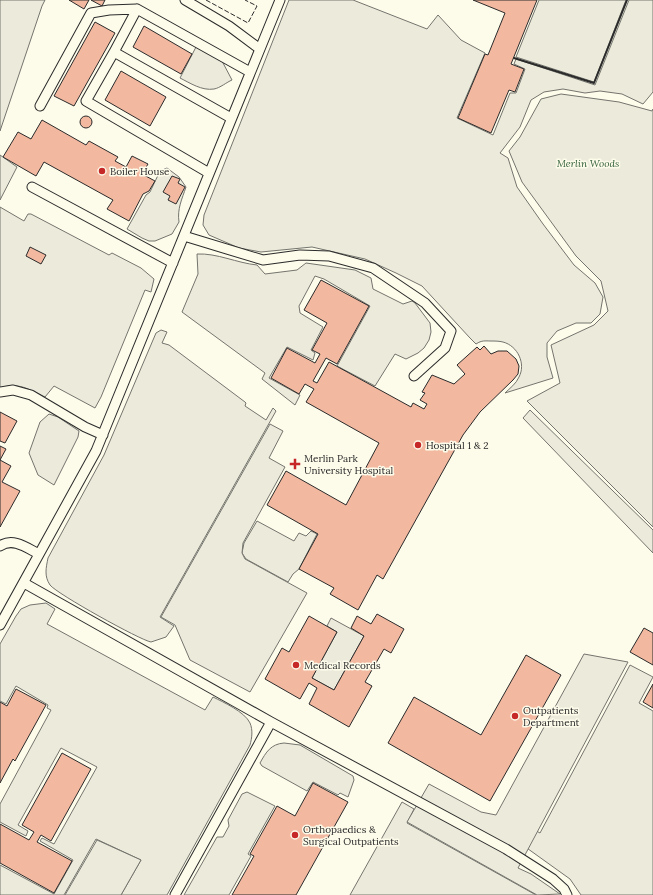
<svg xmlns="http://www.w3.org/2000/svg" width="653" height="895" viewBox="0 0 653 895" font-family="Lora,serif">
<rect width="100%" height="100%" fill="#fdfbea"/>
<path fill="#ecebdb" stroke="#74746e" d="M0,0H45L42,6L0,131Z
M289,0H353L427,29L438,15L461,40L485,53L457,118L493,135L510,93H516L525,69L514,64L516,59L595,85L629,0H653V92L643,104L622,94L600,91L585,93L563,89L544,92L531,100L520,127L500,153L508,158L517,187L543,224L574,265L595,283L603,297L600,314L591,323H576L557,331L547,343V357L553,378L505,393C510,388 516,384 519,377C526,364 518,346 503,342C499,341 495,341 491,341C485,341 482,340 476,344L470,338L422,286L396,273L365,259L312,247L261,252L239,248L209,235L203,225L204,215Z
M539,0H626L594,82L516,57Z
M196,47L222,61L232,80C227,82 220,88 214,89C202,91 190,83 180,78Z
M561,94L619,102L652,111L653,109V527L527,401L560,383L551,345L594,325L608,311L601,281L576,256L522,182L509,151L520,137L541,99Z
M0,155L17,167L0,200Z
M167,168L179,177L186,187C182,199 177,209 179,222L172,234L155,241H149L142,238L127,229L146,195L150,192L160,171Z
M0,207L24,221L28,214H31L109,255L112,253L141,268L154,279L151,292L145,290L101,397L95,408L54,386L45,397C28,389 19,382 0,388Z
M197,254C217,253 237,263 257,265L265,274L297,270L306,263L355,270L371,278L373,289L403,304L412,301L415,303L430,323L431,332L429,340L424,348L418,353L406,359L395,354L375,386L337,366L370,306L324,279L315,276L299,306L300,313L323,327L311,350L315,353L313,360L287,347L269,378L300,395L295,405L262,379L265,373L182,312L198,274Z
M161,330L167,332L162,343L169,345L245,402L246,403L245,406L266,420L273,408L276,411L160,617L174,626L166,637L151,642C140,640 57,594 50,585C44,576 46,568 48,558L104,455L156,333Z
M530,410L653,530V553L523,418Z
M49,414L58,417L79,431L78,437L54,485L38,475L29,453L40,422Z
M257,521L294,541L299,533L306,536L311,531L317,534L299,569L293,574L288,582L246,559L242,553L244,543Z
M46,603L55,609L47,624L205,710L213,697C223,702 245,712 250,723C253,730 252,738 250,745L167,895H121L141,860L96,839L64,895H0V865L54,894L73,860L40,841L42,838L54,844L97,767L61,748L18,825L28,831L26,836L0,822V804L51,710L47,708L48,705L16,686L6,704L0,701V644L16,616L21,609L30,605Z
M331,618L364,636L334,690L312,678L337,632L327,626Z
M630,665L653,677L639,703L653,711V895H581L570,879L524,846L526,825L540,833Z
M284,743L300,745L353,776L354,780L348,797L340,793L338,795L313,782L307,791L262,766L260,763C266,752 271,744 284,743Z
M247,792L275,806L248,854L251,856L229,895H184L217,837H223L229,826L228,820L242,794Z
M402,802L414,809L407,823L536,895H350Z"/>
<path fill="#eceadb" stroke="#74746e" d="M270,424L283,431L269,458L285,467L243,543L242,553L245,559L307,593L250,692L190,660L175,625L161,617Z
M584,654L628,662L518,868L531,874L560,894L537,895L407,822L429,784L481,812L496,815Z
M97,840L141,860L121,895H65Z"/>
<path fill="#f2b8a0" stroke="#2b2b2b" d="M69,0H89L84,9Z
M91,0H105L102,6Z
M473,0H537L511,64L524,69L515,92L509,90L491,133L458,118L485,54L488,55L505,13Z
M95,22L115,33L74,106L54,96Z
M144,26L192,54L181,74L133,47Z
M121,71L166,97L150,126L105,100Z
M80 122a6 6 0 1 1 12 0a6 6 0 1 1-12 0Z
M42,120L86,145L89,141L118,157L115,161L126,167L132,156L148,164L142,174L155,181L149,191L143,194L129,221L107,209L113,200L44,162L36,176L3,157L18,132L31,139Z
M172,176L180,179L178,183L185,187L176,204L168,200L170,196L163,192Z
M30,247L46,255L41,264L26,256Z
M321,280L369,306L337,364L326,358L313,381L317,383L329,362L411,407L413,403L424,409L427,404L420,400L425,393L422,392L432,375L454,384L465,374L457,365L477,347L480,350L484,346L491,354L498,351H507L516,359L519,366L518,374L513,380L480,412L463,435L383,579L377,575L358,610L330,594L334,588L299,569L318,534L267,505L286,471L346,505L379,443L306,402L314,389L305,384L299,394L271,378L287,348L315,363L320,354L312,350L327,323L304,310Z
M0,412L17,421L5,443L0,441Z
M0,446L6,449L0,460Z
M0,460L11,466L2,482L20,491L0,527Z
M377,614L404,629L391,653L384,649L365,682L372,686L349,727L309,704L317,688L309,683L300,699L265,679L282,648L289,652L309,616L337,632L312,678L334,690L364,636L351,628L357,616L371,624Z
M644,628L653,633V665L630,652Z
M526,655L561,675L490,801L388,743L414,697L481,735Z
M653,684V708L643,702Z
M16,689L46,705L15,761L13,759L0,783V702L7,706Z
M62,753L91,769L51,841L41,835L37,842L72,861L54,893L0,863V824L29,840L34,832L22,825Z
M313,783L348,802L296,895H232L254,856L250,854L277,806L295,816Z"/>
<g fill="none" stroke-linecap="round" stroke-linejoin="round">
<defs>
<path id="lane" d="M185,0L229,26L260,49
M114,52L137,9L250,72
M40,106L91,13L109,10L137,9
M209,173L86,101L114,52L231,118
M32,187L173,263
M184,236L263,260L300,255L329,256L373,268L425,303L451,331L445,348L414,376
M0,392L13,390L31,395L85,427L103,435
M0,546C13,537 27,548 39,554
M24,583L271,722L506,849L553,879L564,889L567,895
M0,625L96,451L280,0
M175,895L271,722"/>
</defs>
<use href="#lane" stroke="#2b2b2b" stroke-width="11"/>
<use href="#lane" stroke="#fdfbea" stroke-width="9"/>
<path stroke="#2b2b2b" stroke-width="1" stroke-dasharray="5 2" stroke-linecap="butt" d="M206,0L248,23L257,6L245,0"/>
<path stroke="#2b2b2b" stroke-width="2" d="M514,58L594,83L627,0"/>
</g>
<g fill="#c62828" stroke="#fdfbea" stroke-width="1.5">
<circle cx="102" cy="171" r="4"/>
<circle cx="418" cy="445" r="4"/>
<path d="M293 458h4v4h4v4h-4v4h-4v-4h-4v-4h4z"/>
<circle cx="296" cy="665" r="4"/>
<circle cx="515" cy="716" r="4"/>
<circle cx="295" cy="835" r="4"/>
</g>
<g text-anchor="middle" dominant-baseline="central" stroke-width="3" stroke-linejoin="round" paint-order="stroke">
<g font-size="10" font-style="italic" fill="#34623c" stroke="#fdfbea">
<text x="588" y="163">Merlin Woods</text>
</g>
<g font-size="10" fill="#2b2b2b" stroke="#fdfbea" text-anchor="start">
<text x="110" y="171">Boiler House</text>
<text x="426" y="445">Hospital 1 &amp; 2</text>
<text x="304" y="458">Merlin Park<tspan x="304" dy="12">University Hospital</tspan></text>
<text x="304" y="665">Medical Records</text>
<text x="523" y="710">Outpatients<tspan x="523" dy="12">Department</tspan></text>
<text x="303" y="829">Orthopaedics &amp;<tspan x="303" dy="12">Surgical Outpatients</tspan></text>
</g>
</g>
</svg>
